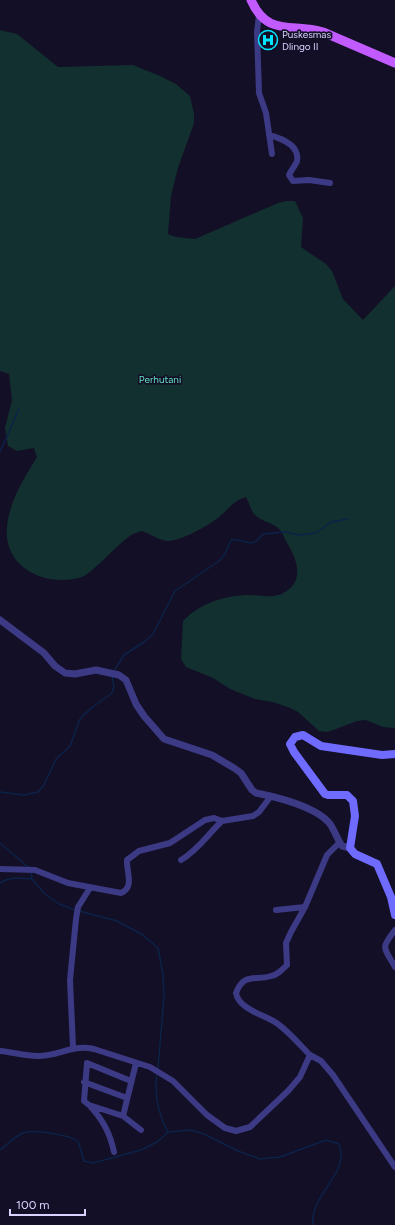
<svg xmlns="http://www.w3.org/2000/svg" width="395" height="1225" viewBox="0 0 395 1225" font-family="Figtree,sans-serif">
<rect width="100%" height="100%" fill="#130f26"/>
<path fill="#12302f" d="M0,30L17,34L58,67L133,65L160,76L176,84L190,96L194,114V123L178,168L171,196L168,234L176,237L195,239L278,203L287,201H295L303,218L301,247L326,264L332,271L343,299L363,320L395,286V728L383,727L366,720L357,721L328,732L319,731L298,712L290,708L273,702L255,699L230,689L213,678L186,667L181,659L183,621C199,604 223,596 247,595C261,595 276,600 288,590C305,577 295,556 286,541C284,537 282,531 278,528C271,522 260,521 254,514C251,510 249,502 246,497C234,500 229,509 219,517C210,525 179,542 167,541C158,540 150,533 141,531L133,534C119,542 93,573 82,577C46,588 3,568 7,527C9,502 24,478 37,457L34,448L17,451L8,446L5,428L12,400L9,374L0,371Z"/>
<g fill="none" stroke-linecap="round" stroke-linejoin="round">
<path stroke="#0c2248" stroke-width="1.5" d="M0,452L19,409
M114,671L124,655L144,642L153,634L175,591L219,561L225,554L231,540C247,538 250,551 263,534L285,532L299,535L316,533L331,522L348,519
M0,792L24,795L38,792L44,785L56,759L70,746L80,719L90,709L112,693L114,686L112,676
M0,843L28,867
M31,872L32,879L44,893L59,904L75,910
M0,883C11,876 20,878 32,879
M79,911L117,921L143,935L158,948L163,975L164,997L158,1068
M157,1074C154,1095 158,1114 168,1132L191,1130L204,1134L238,1151L260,1159L280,1157L326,1140L339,1144C351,1173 309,1195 313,1225
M0,1150C7,1145 15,1136 23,1133C34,1129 69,1135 78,1141L84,1161L93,1163L141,1150L157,1142L168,1132"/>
<path stroke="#3d3a85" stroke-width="6" d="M259,15L257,32L259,93L266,113L272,154
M269,135C280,138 300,145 297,161C296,165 291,170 289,175L293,181L309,180L330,183
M181,860C198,850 208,834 222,821
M0,869L35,870L68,883L121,893C135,887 126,871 127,860L139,851L170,843L205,820L214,818L222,821L253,816L259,812L271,796
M276,910L305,907
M395,930C380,949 384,947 395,967
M73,1047L70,980L76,919L78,907L90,888
M0,1051C12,1052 25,1056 38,1056C59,1056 72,1044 94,1049L150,1067L173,1081L207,1115L225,1128L236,1131L250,1127L288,1091L300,1077L310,1055C300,1045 290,1033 278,1024C266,1015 239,1010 236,993C244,972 256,981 271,976C277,975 282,970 287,965L286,943L291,932L305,907L327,855L340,842
M310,1055L321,1061L333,1075L395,1167
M136,1063L123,1116L141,1130
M84,1082L127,1098
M90,1106C103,1120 110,1133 114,1152
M123,1116L89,1105L84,1101L87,1063L131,1081"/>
<path stroke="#3d3a85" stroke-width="7" d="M0,620L44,653L55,666L65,673L75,674L96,670L119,675L126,680L136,704L144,716L164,739L212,755L234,768L241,773L252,790L256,793C277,797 317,807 330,824C335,831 337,839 342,846L350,848"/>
<path stroke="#6f6bff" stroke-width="8" d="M395,754L382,755L321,746L303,735L295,737L290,744L294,752L325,794L328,795H347L353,801L355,816L350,848L355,854L377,864L391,897L395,915"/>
<path stroke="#c25bff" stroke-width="9" d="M251,0C267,37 292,23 323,32L395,63"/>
</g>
<defs>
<symbol id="hospital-ring" viewBox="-11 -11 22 22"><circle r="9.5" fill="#130f26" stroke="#00e5ff" stroke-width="1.5"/><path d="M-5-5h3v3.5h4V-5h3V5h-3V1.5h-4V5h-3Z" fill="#00e5ff"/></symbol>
</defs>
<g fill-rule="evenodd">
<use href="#hospital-ring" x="257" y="29" width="22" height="22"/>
</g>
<g text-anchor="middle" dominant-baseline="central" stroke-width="3.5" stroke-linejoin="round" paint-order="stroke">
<g font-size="10" fill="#d9d4ff" stroke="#130f26" text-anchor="start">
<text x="282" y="34">Puskesmas<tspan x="282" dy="12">Dlingo II</tspan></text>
</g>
<g font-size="10" fill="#5fe0c0" stroke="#130f26">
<text x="160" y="379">Perhutani</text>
</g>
</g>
<path d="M10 1209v6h75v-6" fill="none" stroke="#d9d4ff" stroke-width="2"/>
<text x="16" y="1209" font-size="12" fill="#d9d4ff" stroke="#130f26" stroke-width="3" paint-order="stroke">100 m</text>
</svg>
